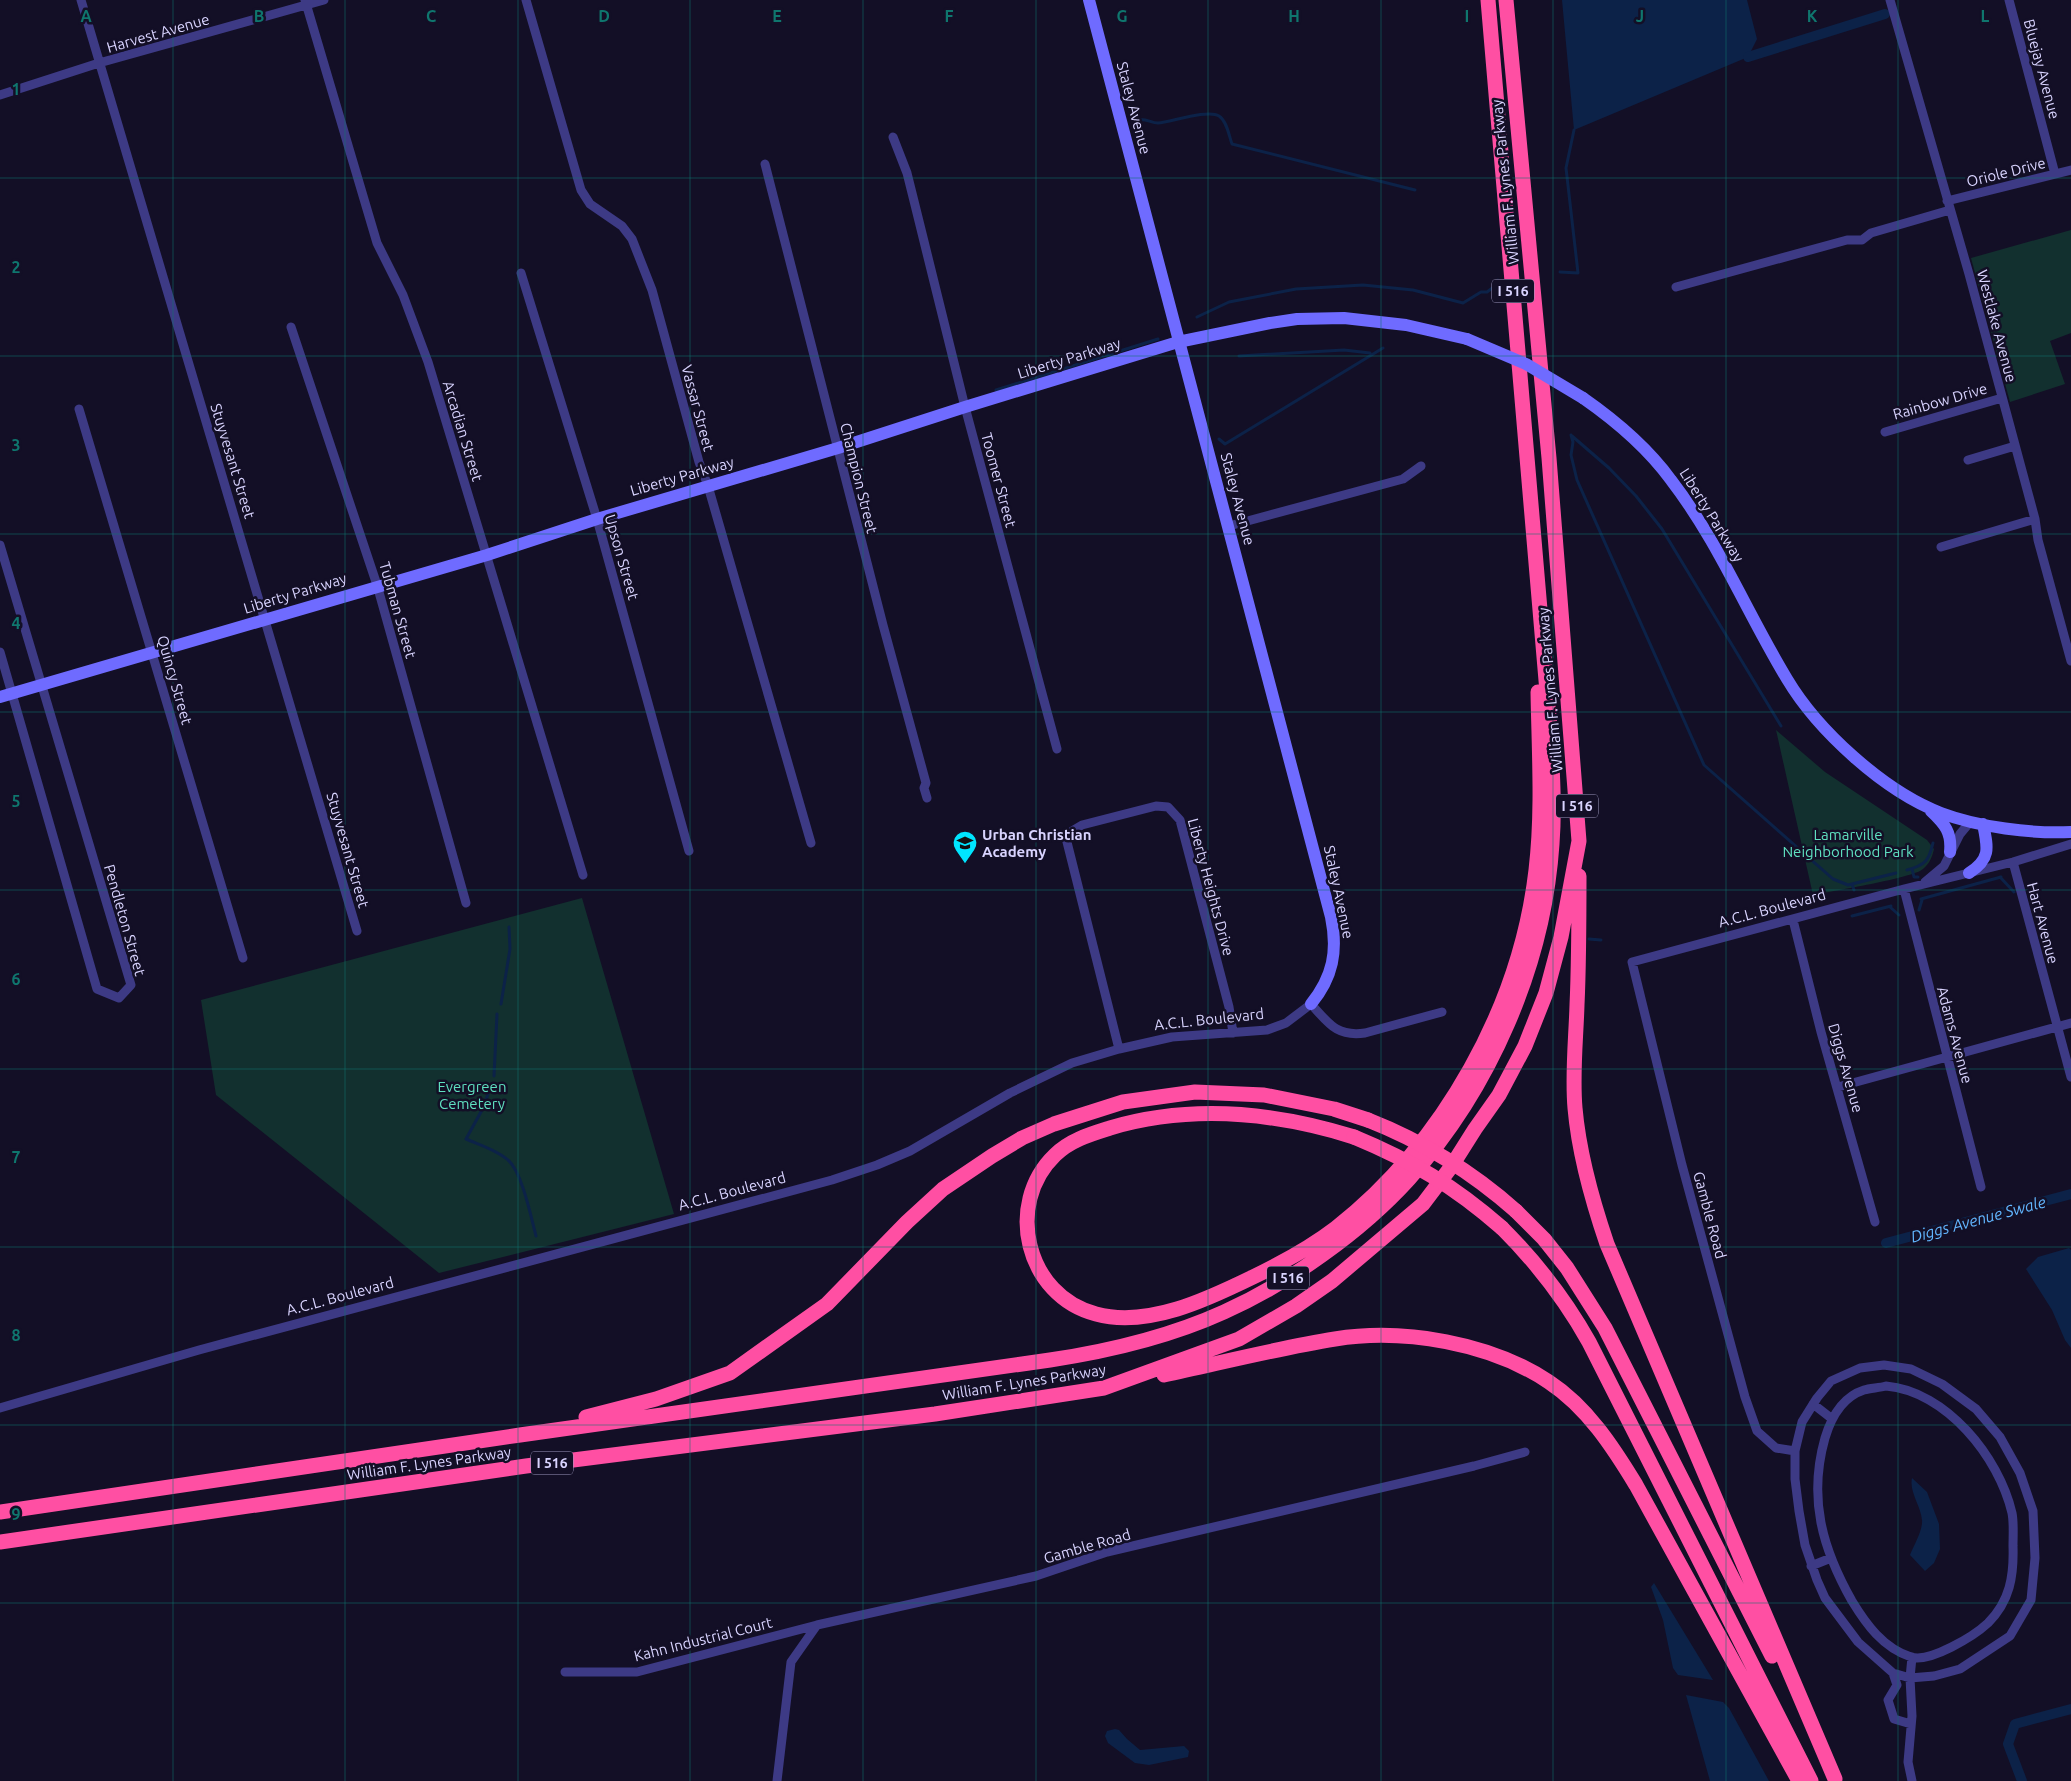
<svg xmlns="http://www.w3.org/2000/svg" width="2071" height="1781" viewBox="0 0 2071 1781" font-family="Ubuntu,sans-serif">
<rect width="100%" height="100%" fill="#130f26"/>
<path fill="#12302f" d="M2071,230V333L2050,341L2065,384L2010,402L1971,258Z
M1776,730L1825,772L1927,840L1934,849C1932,857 1930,863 1923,869C1913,878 1832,891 1813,895Z
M582,898L674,1214L439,1273L216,1095L201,1000Z"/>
<path fill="#0c2248" d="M1562,0H1747L1757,39L1748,57L1574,130Z
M2069,1248L2071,1250V1348L2065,1340L2052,1310L2026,1269L2038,1257Z
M1912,1478L1927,1492L1939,1524L1940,1549L1934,1563L1925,1571L1910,1555C1914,1545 1923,1530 1922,1520C1921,1506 1909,1492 1912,1478Z
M1654,1583L1713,1680L1678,1675L1673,1668L1663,1620L1651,1587Z
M1686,1695L1723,1702L1729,1708L1769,1781H1710Z
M1115,1729L1119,1730L1127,1739L1140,1750L1184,1746L1189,1751L1188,1757L1149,1765L1135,1763L1108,1743L1105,1736L1107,1731Z"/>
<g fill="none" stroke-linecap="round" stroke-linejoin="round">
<path stroke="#0c2248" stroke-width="3" d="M1135,120C1148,118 1150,123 1158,123C1171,122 1208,109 1219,116C1227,121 1229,136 1232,144L1415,190
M1560,272L1578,273L1566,168L1574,130
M1197,317L1229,302L1296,289L1363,285L1413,290L1463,303L1481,292H1487L1495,286L1498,280
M1239,356L1344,350L1370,353
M996,390L1158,339
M1571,435L1573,442L1571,455L1577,480L1704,765L1833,879L1848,885L1852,884L1854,890
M1572,436L1609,468L1636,496L1662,529L1781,726
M1219,439L1225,444L1383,348
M1912,869L1914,877H1918
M1907,870C1926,865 1929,860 1933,843
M2000,877L2014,892
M1852,884L1896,873
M1921,899L2001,877
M1890,907L1899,915
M1919,910L1922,900
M1852,916L1891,906
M1589,939L1601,940
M501,1004L510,949L509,927
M494,1076L497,1014
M490,1089L482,1110L466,1139C480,1145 497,1150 508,1160C522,1172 531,1217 536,1236"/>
<path stroke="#0c2248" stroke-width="10" d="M1748,57L1885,14
M1886,1243L2071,1194
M2022,1781L2008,1744L2015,1724L2071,1709"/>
<path stroke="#3d3a85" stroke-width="9" d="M81,0L357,931
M305,0L377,243L403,295L428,362L583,875
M526,0L581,190L590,204L622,226L632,239L652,290L699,462L708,486L811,843
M1890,0L1969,274L2035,519L2038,540L2071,661
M2009,0L2055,174
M0,95L99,63L324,0
M893,137L907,173L915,205L965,407L1057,749
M765,164L883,625L926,783L924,788L927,798
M1947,201L2071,170
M521,273L597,519L689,851
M1676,287L1847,240H1862L1871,233L1950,210
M291,327L377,585L466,903
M79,409L243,958
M1885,432L2002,398
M1968,460L2015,446
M1229,526L1403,479L1421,466
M0,545L131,985L119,998L97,989L0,652
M1941,547L2035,519
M2013,862L2071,1077
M1925,882L1944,866L1960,834L1970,822
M1904,889L1981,1187
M1793,920L1821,1032L1875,1222
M1119,1049L1067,842L1072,831L1082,825L1156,806L1168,807L1180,820L1229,1007L1233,1033
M1838,1087L2071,1023
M1884,1365L1911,1369L1942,1384L1976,1409L2000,1437L2020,1473L2033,1511L2035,1558L2031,1600L2010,1636L1960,1669L1934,1676L1910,1678L1893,1673L1858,1642L1825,1598L1817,1580L1805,1545L1799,1511L1795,1479V1451L1802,1422L1817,1398L1831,1381L1860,1368Z
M1886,1386C1946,1391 1999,1457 2012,1513C2014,1523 2013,1536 2013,1546C2014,1576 2010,1601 1988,1623C1974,1636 1930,1663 1911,1657C1883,1648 1866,1624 1852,1601C1822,1548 1808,1498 1825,1438C1831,1418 1842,1397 1864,1390C1870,1388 1879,1388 1886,1386Z
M1813,1404L1831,1418
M0,1408L199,1350L832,1180L877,1165L910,1151L1010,1093L1072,1063L1119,1049L1172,1037L1267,1030L1286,1023L1311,1004C1329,1024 1337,1037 1365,1033L1442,1012
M1795,1451L1776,1448L1757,1431L1745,1397L1682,1165L1632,962L1904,889L2013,862L2071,844
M1811,1566L1831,1558
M565,1672H637L817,1625
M1893,1673L1897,1685L1888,1700L1894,1719L1911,1724
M777,1781L791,1662L817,1625L1036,1576L1107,1552L1474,1466L1525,1452
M1912,1781L1908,1762L1912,1716L1910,1678L1912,1657"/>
<path stroke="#6f6bff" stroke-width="12" d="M1089,0L1331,917C1338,951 1333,977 1311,1004
M1583,398C1616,421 1647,447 1671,480C1718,541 1747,613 1787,679C1818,731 1884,791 1941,813C1978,827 2032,834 2071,832
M0,697L487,555L597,519L838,448L965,407L1178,342L1270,323L1297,319L1344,318L1406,325L1467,339
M1931,811C1945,824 1952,833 1950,852
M1969,873C1991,859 1988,848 1983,824"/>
<path stroke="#ff4fa3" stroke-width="15" d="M1579,876C1579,920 1579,962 1577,1005C1576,1039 1572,1074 1575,1108C1579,1155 1592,1200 1607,1244L1835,1779
M1354,1137C1274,1112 1191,1104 1110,1128C1091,1134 1070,1140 1055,1155C1004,1204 1026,1296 1096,1314C1148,1328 1208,1299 1253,1277C1282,1263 1310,1248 1336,1228C1444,1143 1520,1007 1536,870C1543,811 1539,751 1538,692
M1516,1211L1544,1239L1567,1268L1605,1328L1772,1656
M1502,1228C1537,1263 1565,1299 1589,1342L1811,1781
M1164,1375C1220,1363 1279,1348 1335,1339C1404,1328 1491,1343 1549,1382C1587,1407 1613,1447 1636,1485L1799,1781
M586,1417L656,1399L730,1373L827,1304L907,1222L943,1189L992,1156L1022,1138L1054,1124L1123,1102L1195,1092L1264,1095L1334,1109L1368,1120
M0,1512L520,1435L1050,1360C1110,1351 1169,1337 1224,1312C1289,1283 1361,1232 1409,1179C1490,1089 1544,965 1552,844C1555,805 1552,766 1550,727L1488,0
M0,1542L526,1466L935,1414L1104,1388L1239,1339L1296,1306L1332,1281L1423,1204L1451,1167L1475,1129L1499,1095L1525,1046L1546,993L1561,937L1579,841L1549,458L1506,0"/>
<path stroke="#6f6bff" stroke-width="12" d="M1467,339L1526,364L1583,398"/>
<path stroke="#ff4fa3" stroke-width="15" d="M1368,1120C1424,1142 1471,1171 1516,1211
M1354,1137C1412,1161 1454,1186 1502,1228"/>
</g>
<path fill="none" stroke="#0f766e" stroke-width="1" stroke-opacity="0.55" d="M173,0V1781M345,0V1781M518,0V1781M690,0V1781M863,0V1781M1036,0V1781M1208,0V1781M1381,0V1781M1553,0V1781M1726,0V1781M1898,0V1781M0,178H2071M0,356H2071M0,534H2071M0,712H2071M0,890H2071M0,1069H2071M0,1247H2071M0,1425H2071M0,1603H2071"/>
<defs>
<symbol id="school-pin" viewBox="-11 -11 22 30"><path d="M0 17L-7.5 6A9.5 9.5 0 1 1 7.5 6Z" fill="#00e5ff" stroke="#130f26"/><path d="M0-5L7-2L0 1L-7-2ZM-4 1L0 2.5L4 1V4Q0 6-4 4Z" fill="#111"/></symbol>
</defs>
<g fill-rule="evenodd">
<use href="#school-pin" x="951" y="829" width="28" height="38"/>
</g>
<g text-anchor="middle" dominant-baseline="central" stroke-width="5" stroke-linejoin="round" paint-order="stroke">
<g fill="#130f26" stroke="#9e99be" stroke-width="1">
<rect x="1492" y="279.5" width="42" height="23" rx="4"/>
<rect x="1556" y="794.5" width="42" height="23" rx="4"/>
<rect x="1267" y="1266.5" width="42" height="23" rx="4"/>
<rect x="531" y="1451.5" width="42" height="23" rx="4"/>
</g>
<g font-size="14" font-weight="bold" fill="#d9d4ff">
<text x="1513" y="291">I 516</text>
<text x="1577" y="806">I 516</text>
<text x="1288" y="1278">I 516</text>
<text x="552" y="1463">I 516</text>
</g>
<g font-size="15" fill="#d9d4ff" stroke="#130f26">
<text transform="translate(158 33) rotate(-16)">Harvest Avenue</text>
<text transform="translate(2042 69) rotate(75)">Bluejay Avenue</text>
<text transform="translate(1134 108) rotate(75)">Staley Avenue</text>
<text transform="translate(2006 172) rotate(-14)">Oriole Drive</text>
<text transform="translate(1505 182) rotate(-96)">William F. Lynes Parkway</text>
<text transform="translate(1997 326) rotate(75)">Westlake Avenue</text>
<text transform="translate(1069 358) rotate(-17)">Liberty Parkway</text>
<text transform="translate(1940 401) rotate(-16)">Rainbow Drive</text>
<text transform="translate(698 408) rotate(75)">Vassar Street</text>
<text transform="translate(463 431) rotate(73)">Arcadian Street</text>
<text transform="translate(233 461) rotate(73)">Stuyvesant Street</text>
<text transform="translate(682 476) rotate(-16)">Liberty Parkway</text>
<text transform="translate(859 478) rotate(76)">Champion Street</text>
<text transform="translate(999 480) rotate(75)">Toomer Street</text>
<text transform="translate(1238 499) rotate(75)">Staley Avenue</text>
<text transform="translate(1712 515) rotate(58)">Liberty Parkway</text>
<text transform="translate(622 557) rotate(74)">Upson Street</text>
<text transform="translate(295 593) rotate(-17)">Liberty Parkway</text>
<text transform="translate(398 610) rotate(74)">Tubman Street</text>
<text transform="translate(175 680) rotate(74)">Quincy Street</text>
<text transform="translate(1550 690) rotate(-95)">William F. Lynes Parkway</text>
<text transform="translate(348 850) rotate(74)">Stuyvesant Street</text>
<text transform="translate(1211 887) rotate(75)">Liberty Heights Drive</text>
<text transform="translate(1339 892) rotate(78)">Staley Avenue</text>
<text transform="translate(1772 908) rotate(-15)">A.C.L. Boulevard</text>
<text transform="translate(125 920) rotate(74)">Pendleton Street</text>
<text transform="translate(2043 923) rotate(75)">Hart Avenue</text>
<text transform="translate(1209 1019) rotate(-6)">A.C.L. Boulevard</text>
<text transform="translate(1955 1035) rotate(75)">Adams Avenue</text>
<text transform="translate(1846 1068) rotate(74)">Diggs Avenue</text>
<text transform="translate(732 1191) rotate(-15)">A.C.L. Boulevard</text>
<text transform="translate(1710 1215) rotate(75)">Gamble Road</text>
<text transform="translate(340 1296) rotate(-15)">A.C.L. Boulevard</text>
<text transform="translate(1024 1382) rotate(-9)">William F. Lynes Parkway</text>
<text transform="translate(429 1463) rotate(-8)">William F. Lynes Parkway</text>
<text transform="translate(1087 1546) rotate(-16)">Gamble Road</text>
<text transform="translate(703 1639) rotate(-14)">Kahn Industrial Court</text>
</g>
<g font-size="15" font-weight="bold" fill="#d9d4ff" stroke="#130f26" text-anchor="start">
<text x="982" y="834">Urban Christian<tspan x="982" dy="17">Academy</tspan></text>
</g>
<g font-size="15" fill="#5fe0c0" stroke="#130f26">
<text x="1848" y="834">Lamarville<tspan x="1848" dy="17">Neighborhood Park</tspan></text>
<text x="472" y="1086">Evergreen<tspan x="472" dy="17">Cemetery</tspan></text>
</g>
<g font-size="16" font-style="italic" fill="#62b6ff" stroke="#130f26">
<text transform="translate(1978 1219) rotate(-15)">Diggs Avenue Swale</text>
</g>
</g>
<g font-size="16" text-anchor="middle" font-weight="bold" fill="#0f766e" stroke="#130f26" stroke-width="5" stroke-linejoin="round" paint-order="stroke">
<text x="86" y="22">A</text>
<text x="259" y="22">B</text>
<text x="431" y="22">C</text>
<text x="604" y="22">D</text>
<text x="777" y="22">E</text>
<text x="949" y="22">F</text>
<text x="1122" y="22">G</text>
<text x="1294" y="22">H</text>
<text x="1467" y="22">I</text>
<text x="1640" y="22">J</text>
<text x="1812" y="22">K</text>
<text x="1985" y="22">L</text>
<text x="16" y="95">1</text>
<text x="16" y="273">2</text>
<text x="16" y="451">3</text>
<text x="16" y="629">4</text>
<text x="16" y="807">5</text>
<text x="16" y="985">6</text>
<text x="16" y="1163">7</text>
<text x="16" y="1341">8</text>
<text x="16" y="1520">9</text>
</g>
</svg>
